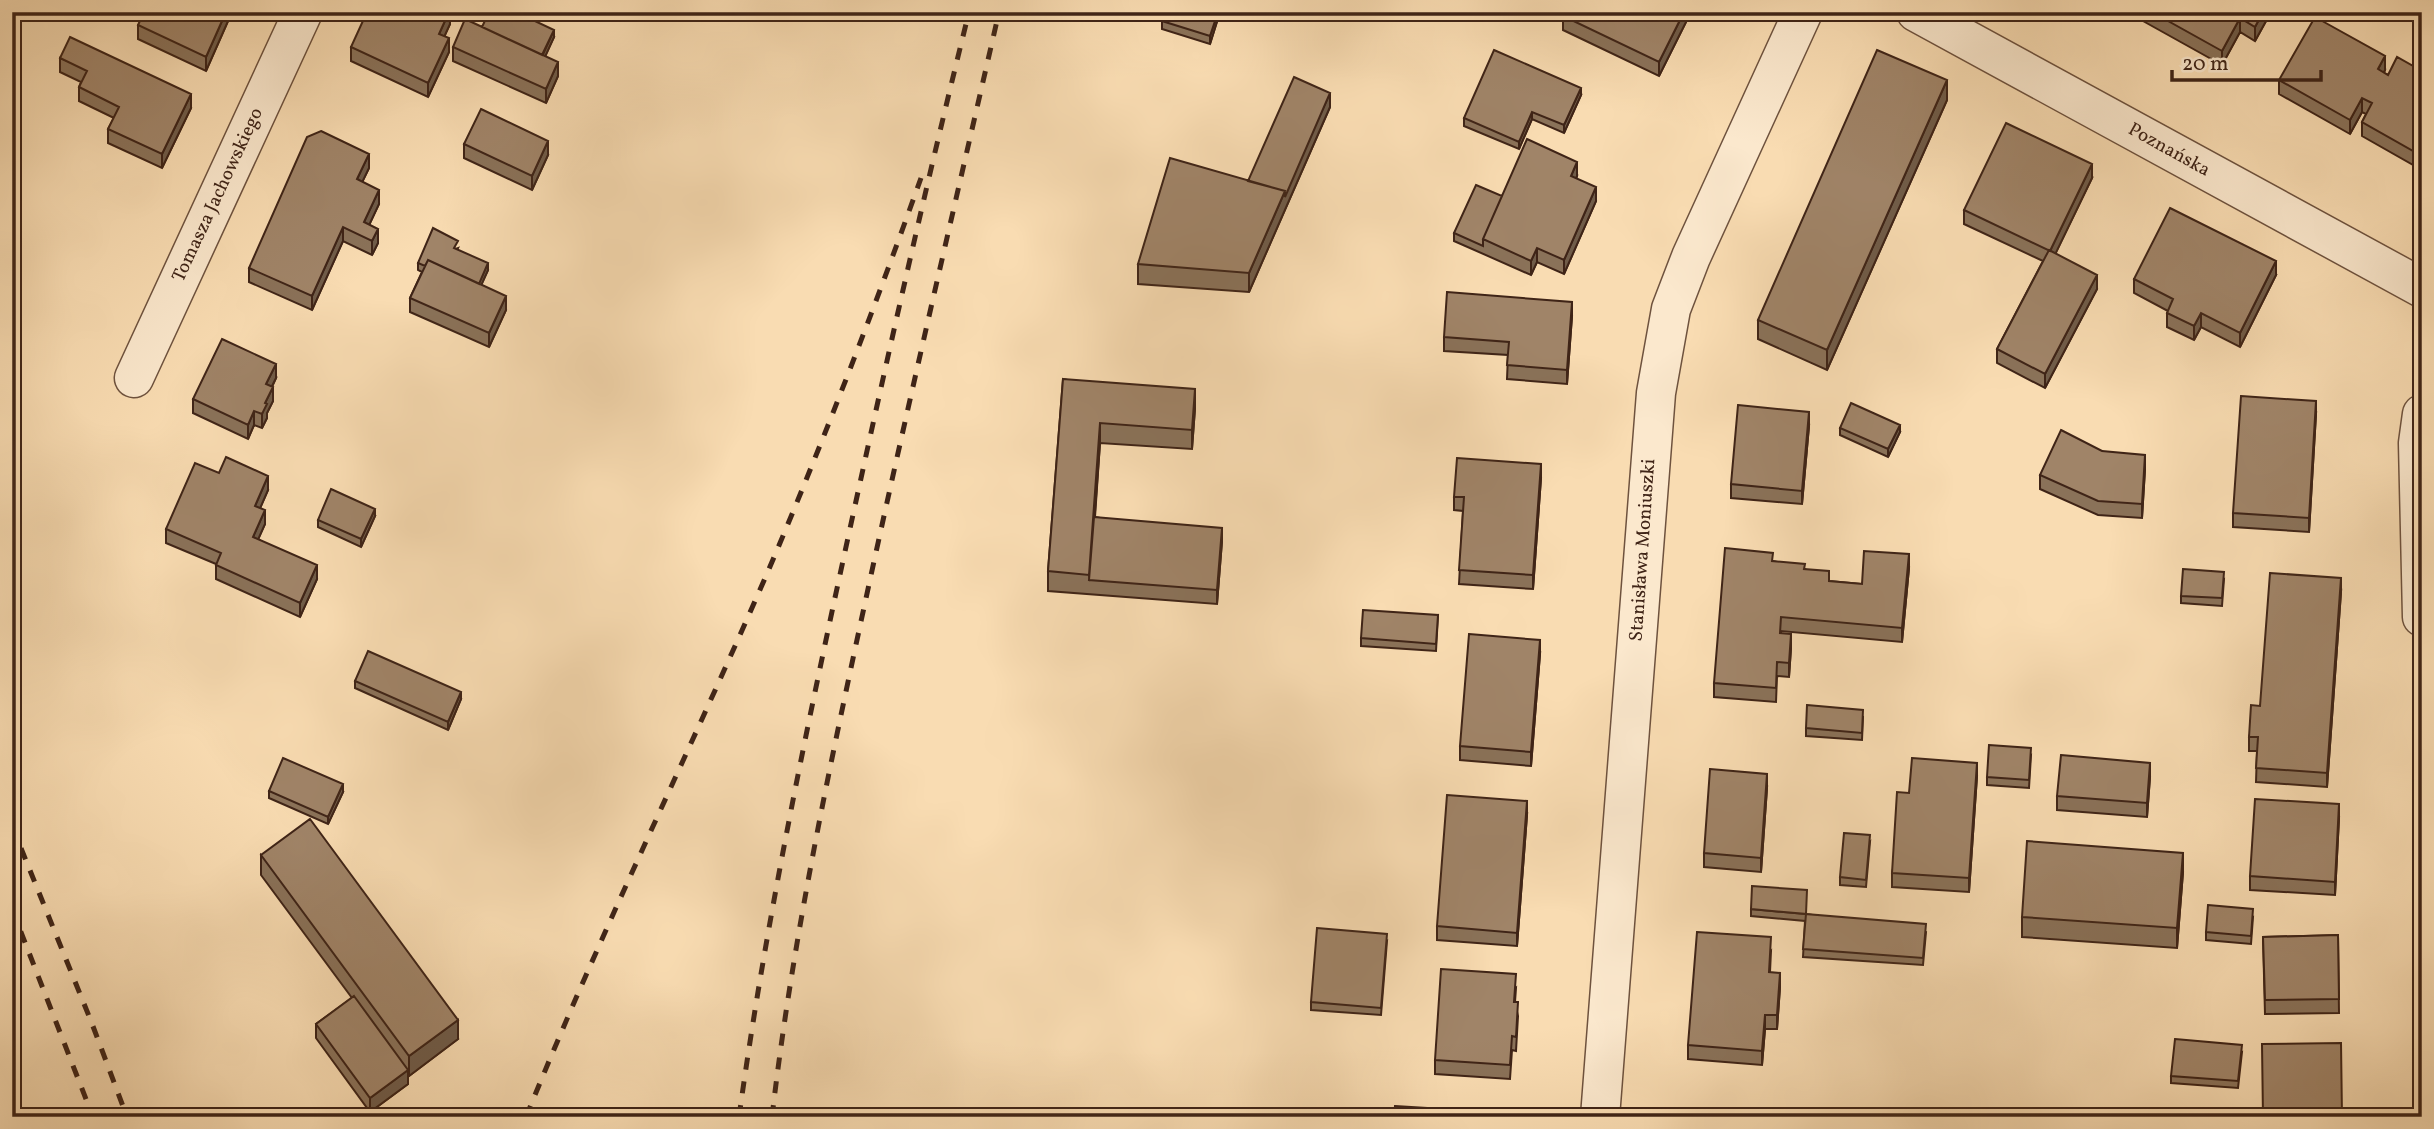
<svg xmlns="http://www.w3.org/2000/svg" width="2434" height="1129" viewBox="0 0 2434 1129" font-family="Vollkorn,serif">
<rect width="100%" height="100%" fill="#f9dcb2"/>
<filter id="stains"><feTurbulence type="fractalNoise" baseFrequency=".00286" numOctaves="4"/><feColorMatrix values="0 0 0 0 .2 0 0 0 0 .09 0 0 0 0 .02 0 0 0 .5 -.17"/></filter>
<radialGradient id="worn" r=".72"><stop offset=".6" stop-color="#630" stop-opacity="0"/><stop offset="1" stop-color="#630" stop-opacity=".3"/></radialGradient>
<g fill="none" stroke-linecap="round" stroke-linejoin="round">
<defs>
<path id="minor" d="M1916,12L2422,288
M134,378L303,12
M2422,414L2418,443L2422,617
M1600,1117L1656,393L1671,309L1691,257L1803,12"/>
</defs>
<use href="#minor" stroke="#6e523e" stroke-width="41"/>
<use href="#minor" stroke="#fbe8cd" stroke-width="38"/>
<path stroke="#3f2417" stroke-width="5" stroke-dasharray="12 12" stroke-linecap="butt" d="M12,826L91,1021L127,1117
M12,909L93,1117
M526,1117C600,934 687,757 766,576C822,445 873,312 921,178
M739,1117C763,942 799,765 836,593C878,399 921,205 969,12
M772,1117C791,952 825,788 860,626C904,421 952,217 999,12"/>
</g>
<path fill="#8a7259" stroke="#3f2417" stroke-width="2" d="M232,12L206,71L138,39V25Z
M450,12V24L444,37L449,52L428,97L351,61V47Z
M1220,12L1210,44L1162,29V21Z
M1565,12H1691L1659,76L1563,30V16Z
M2143,12H2271L2255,41L2240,32L2222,65L2143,21Z
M482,27L554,37L545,56L558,76L546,103L453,61V47Z
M60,58L191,108L162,168L108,143V129L114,118L79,101V87L81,82L60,72Z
M2385,70L2384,73L2388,75L2422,71V170L2362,136V122L2366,114L2362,112L2350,134L2279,94V80Z
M1581,95L1564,133L1532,119L1519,149L1464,126V118Z
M1947,100L1827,370L1758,339V320Z
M1330,107L1249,292L1138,284V264L1248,181Z
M464,144L548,155L532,190L464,158Z
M369,168L362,182L379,204L369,225L378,243L372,255L343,241L312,310L249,282V268Z
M1577,176L1576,179L1596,201L1564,274L1537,262L1531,275L1454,241V233L1502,196Z
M2092,178L2055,254L2097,289L2045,388L1997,363V349L2043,261L1964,224V210Z
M458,248L457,250L488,270L481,285L506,310L489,347L410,312V298L422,272L418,270V263Z
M2276,275L2240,347L2201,327L2194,340L2167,327V313L2168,311L2134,293V279Z
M1572,316L1567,384L1507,379L1508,355L1444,351V337Z
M276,378L272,387L273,401L267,413V418L262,428L254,425L248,439L193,413V399Z
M1063,379L1195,408L1192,449L1100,443L1095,517L1222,541L1217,604L1048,591V571Z
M2316,414L2309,532L2233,527V513Z
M1809,426L1802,504L1731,498V484Z
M1840,428L1900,432L1888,457L1840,435Z
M2102,451L2145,469L2142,518L2098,515L2040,489V475Z
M219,473L268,490L260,508L265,524L258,539L317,579L300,617L216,579V564L166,543V529Z
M1541,478L1533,589L1459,584L1463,511L1454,510V497Z
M375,516L361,547L318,527V520Z
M1773,561L1805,569L1829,581L1862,584L1909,568L1902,642L1781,631V633L1791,648L1789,677L1777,676L1776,702L1714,697V683Z
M2224,579L2222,606L2181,603V596Z
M2341,592L2327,787L2256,782L2257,751H2249V737L2260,706Z
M1438,615L1436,651L1361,646V638Z
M1540,654L1531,766L1460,760V746Z
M355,681L461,699L448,730L355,688Z
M1863,717L1862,740L1806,736V728Z
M2031,755L2029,788L1987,785V777Z
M1977,776L1969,892L1892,887V873L1909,793Z
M2150,777L2147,817L2057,810V796Z
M1767,788L1761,872L1704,867V853Z
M269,791L343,792L328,824L269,798Z
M1527,815L1517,946L1437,940V926Z
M2339,818L2335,895L2250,890V876Z
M1870,842L1866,887L1840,885V877Z
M261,855L458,1039L409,1076L408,1075V1084L370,1112L316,1038V1024L352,998L261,875Z
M2183,872L2177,948L2022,937V917Z
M1751,909L1806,914L1926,932L1923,965L1803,957L1805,921L1751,916Z
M2253,917L2251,944L2206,940V932Z
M2338,935L2339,1013L2265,1014L2263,937Z
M1387,941L1381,1015L1311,1010V1002Z
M1771,951L1770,972L1780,987L1777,1029H1765L1762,1065L1688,1059V1045Z
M1516,988L1515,1002L1518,1016L1516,1051L1512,1050L1510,1079L1435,1074V1060Z
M2242,1052L2238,1088L2171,1083V1076Z"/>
<path fill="#705c49" stroke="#3f2417" stroke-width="2" d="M226,12H232L206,71V57Z
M449,12L450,24L439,48V34Z
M1218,12H1220L1210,44V36Z
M1684,12H1691L1659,76V62Z
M2263,12H2271L2255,41V27Z
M2240,18V32L2222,65V51Z
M554,30V37L540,68V61Z
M449,38V52L428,97V83Z
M2385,56V70L2378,83V69Z
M558,62V76L546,103V89Z
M1947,80V100L1827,370V350Z
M1581,88V95L1564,133V125Z
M1330,93V107L1249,292V273L1285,191Z
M191,94V108L162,168V154Z
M2362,98V112L2350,134V120Z
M1532,112V119L1519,149V142Z
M548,141V155L532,190V176Z
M369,154V168L357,193V179Z
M1577,162V176L1571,190V176Z
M2092,164V178L2050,265V251Z
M1596,187V201L1564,274V260Z
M379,190V204L364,236V222Z
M343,227V241L312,310V296Z
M378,229V243L372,255V241Z
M1537,248V262L1531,275V261Z
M2276,261V275L2240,347V333Z
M488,263V270L476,297V289Z
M2097,275V289L2045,388V374Z
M506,296V310L489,347V333Z
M1572,302V316L1567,384V370Z
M2201,313V327L2194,340V326Z
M276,364V378L266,398V384Z
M273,387V401L267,413V418L262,428V414L265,403Z
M1195,389V408L1192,449V430Z
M2316,401V414L2309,532V518Z
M254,411V425L248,439V425Z
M1809,412V426L1802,504V491Z
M1100,423V443L1090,581L1089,575Z
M1900,425V432L1888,457V449Z
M2145,455V469L2142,518V504Z
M1541,464V478L1533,589V575Z
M268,476V490L255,520V506Z
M375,509V516L361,547V539Z
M265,510V524L253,551V537Z
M1222,528V541L1217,604V590Z
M1909,554V568L1902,642V628Z
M317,565V579L300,617V603Z
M2341,578V592L2327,787V773Z
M1791,634V648L1789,677V663Z
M1540,640V654L1531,766V752Z
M461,692V699L448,730V722Z
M1977,763V776L1969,892V878Z
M2150,763V777L2147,817V803Z
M1767,774V788L1761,872V858Z
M343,784V792L328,824V817Z
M1527,801V815L1517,946V933Z
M2339,804V818L2335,895V882Z
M2183,853V872L2177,948V928Z
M1780,973V987L1777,1029V1015Z
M1765,1015V1029L1762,1065V1051Z
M458,1020V1039L409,1076V1056Z
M408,1070V1084L370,1112V1098Z"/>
<path fill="#a08468" stroke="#3f2417" stroke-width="2" d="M144,12H226L206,57L138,25Z
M367,12H449L439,34L449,38L428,83L351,47Z
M489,12H516L554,30L542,55L482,27Z
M1165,12H1218L1210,36L1162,21Z
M1565,12H1684L1659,62L1563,16Z
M2152,12H2263L2255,27L2240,18L2222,51Z
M2315,17L2385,56L2378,69L2388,75L2397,57L2422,71V156L2362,122L2372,103L2362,98L2350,120L2279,80Z
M465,19L558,62L546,89L453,47Z
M70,37L191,94L162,154L108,129L119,107L79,87L87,71L60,58Z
M1494,50L1581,88L1564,125L1532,112L1519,142L1464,118Z
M1877,50L1947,80L1827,350L1758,320Z
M1294,77L1330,93L1285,197V191L1248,181Z
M481,109L548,141L532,176L464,144Z
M2006,123L2092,164L2050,251L1964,210Z
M321,131L369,154L357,179L379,190L364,222L378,229L372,241L343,227L312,296L249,268L307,137Z
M1527,139L1577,162L1571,176L1596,187L1564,260L1537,248L1531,261L1483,239Z
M1170,158L1285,191L1249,273L1138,264Z
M1476,185L1502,196L1483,239V246L1454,233Z
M2170,208L2276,261L2240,333L2201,313L2194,326L2167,313L2173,299L2134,279Z
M433,228L458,241L454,248L488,263L479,284L428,260L425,266L418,263Z
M2049,250L2097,275L2045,374L1997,349Z
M428,260L506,296L489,333L410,298Z
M1447,292L1572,302L1567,370L1507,365L1509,342L1444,337Z
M222,339L276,364L266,384L273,387L265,403L267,404L262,414L254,411L248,425L193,399Z
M1063,379L1195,389L1192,430L1100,423L1089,575L1048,571Z
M2241,396L2316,401L2309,518L2233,513Z
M1851,403L1900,425L1888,449L1840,428Z
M1738,405L1809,412L1802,491L1731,484Z
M2061,430L2102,451L2145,455L2142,504L2098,501L2040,475Z
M226,457L268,476L255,506L265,510L253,537L317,565L300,603L216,565L221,553L166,529L195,463L219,473Z
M1457,458L1541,464L1533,575L1459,570L1464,497H1454Z
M331,489L375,509L361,539L318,520Z
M1094,517L1222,528L1217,590L1089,580Z
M1725,548L1773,553L1772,561L1805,564L1804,569L1829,571V581L1862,584L1864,551L1909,554L1902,628L1781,617L1780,633L1791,634L1789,663L1777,662L1776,688L1714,683Z
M2183,569L2224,572L2222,598L2181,596Z
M2270,573L2341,578L2327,773L2256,768L2258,737H2249L2251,705L2260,706Z
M1363,610L1438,615L1436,644L1361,638Z
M1469,634L1540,640L1531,752L1460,746Z
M368,651L461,692L448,722L355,681Z
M1807,705L1863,710L1862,733L1806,728Z
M1989,745L2031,748L2029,780L1987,777Z
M2061,755L2150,763L2147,803L2057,796Z
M283,758L343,784L328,817L269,791Z
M1912,758L1977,763L1969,878L1892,873L1897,792L1909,793Z
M1710,769L1767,774L1761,858L1704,853Z
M1447,795L1527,801L1517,933L1437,926Z
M2255,799L2339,804L2335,882L2250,876Z
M310,819L458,1020L409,1056L261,855Z
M1844,833L1870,835L1866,880L1840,877Z
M2027,841L2183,853L2177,928L2022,917Z
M1752,886L1807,890L1806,914L1926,924L1923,958L1803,949L1806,914L1751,909Z
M2208,905L2253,909L2251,936L2206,932Z
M1317,928L1387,934L1381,1008L1311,1002Z
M1697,932L1771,937L1769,972L1780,973L1777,1015H1765L1762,1051L1688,1045Z
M2338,935L2339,999L2265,1000L2263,937Z
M1441,969L1516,974L1514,1002H1518L1516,1037L1512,1036L1510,1065L1435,1060Z
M354,996L408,1070L370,1098L316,1024Z
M2175,1039L2242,1045L2238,1081L2171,1076Z
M2341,1043L2342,1117H2263L2262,1044Z
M1395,1106L1459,1110V1117H1394Z"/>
<g text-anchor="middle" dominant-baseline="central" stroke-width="5" stroke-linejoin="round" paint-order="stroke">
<g font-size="19" fill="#3f2417" stroke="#fbe8cd">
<text transform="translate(2169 150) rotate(29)">Poznańska</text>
<text transform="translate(218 195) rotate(-65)">Tomasza Jachowskiego</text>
<text transform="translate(1643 550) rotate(-86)">Stanisława Moniuszki</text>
</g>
</g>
<rect width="2434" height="1129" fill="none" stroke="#f9dcb2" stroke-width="42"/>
<rect x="14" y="14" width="2406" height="1101" fill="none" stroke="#3f2417" stroke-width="3.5"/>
<rect x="21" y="21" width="2392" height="1087" fill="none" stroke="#3f2417" stroke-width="2"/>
<path d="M2172 70v10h149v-10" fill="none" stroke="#3f2417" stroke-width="3.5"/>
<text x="2182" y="70" font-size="21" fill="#3f2417" stroke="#fbe8cd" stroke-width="5" paint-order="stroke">20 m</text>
<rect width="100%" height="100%" filter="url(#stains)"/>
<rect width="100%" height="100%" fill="url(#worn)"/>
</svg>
